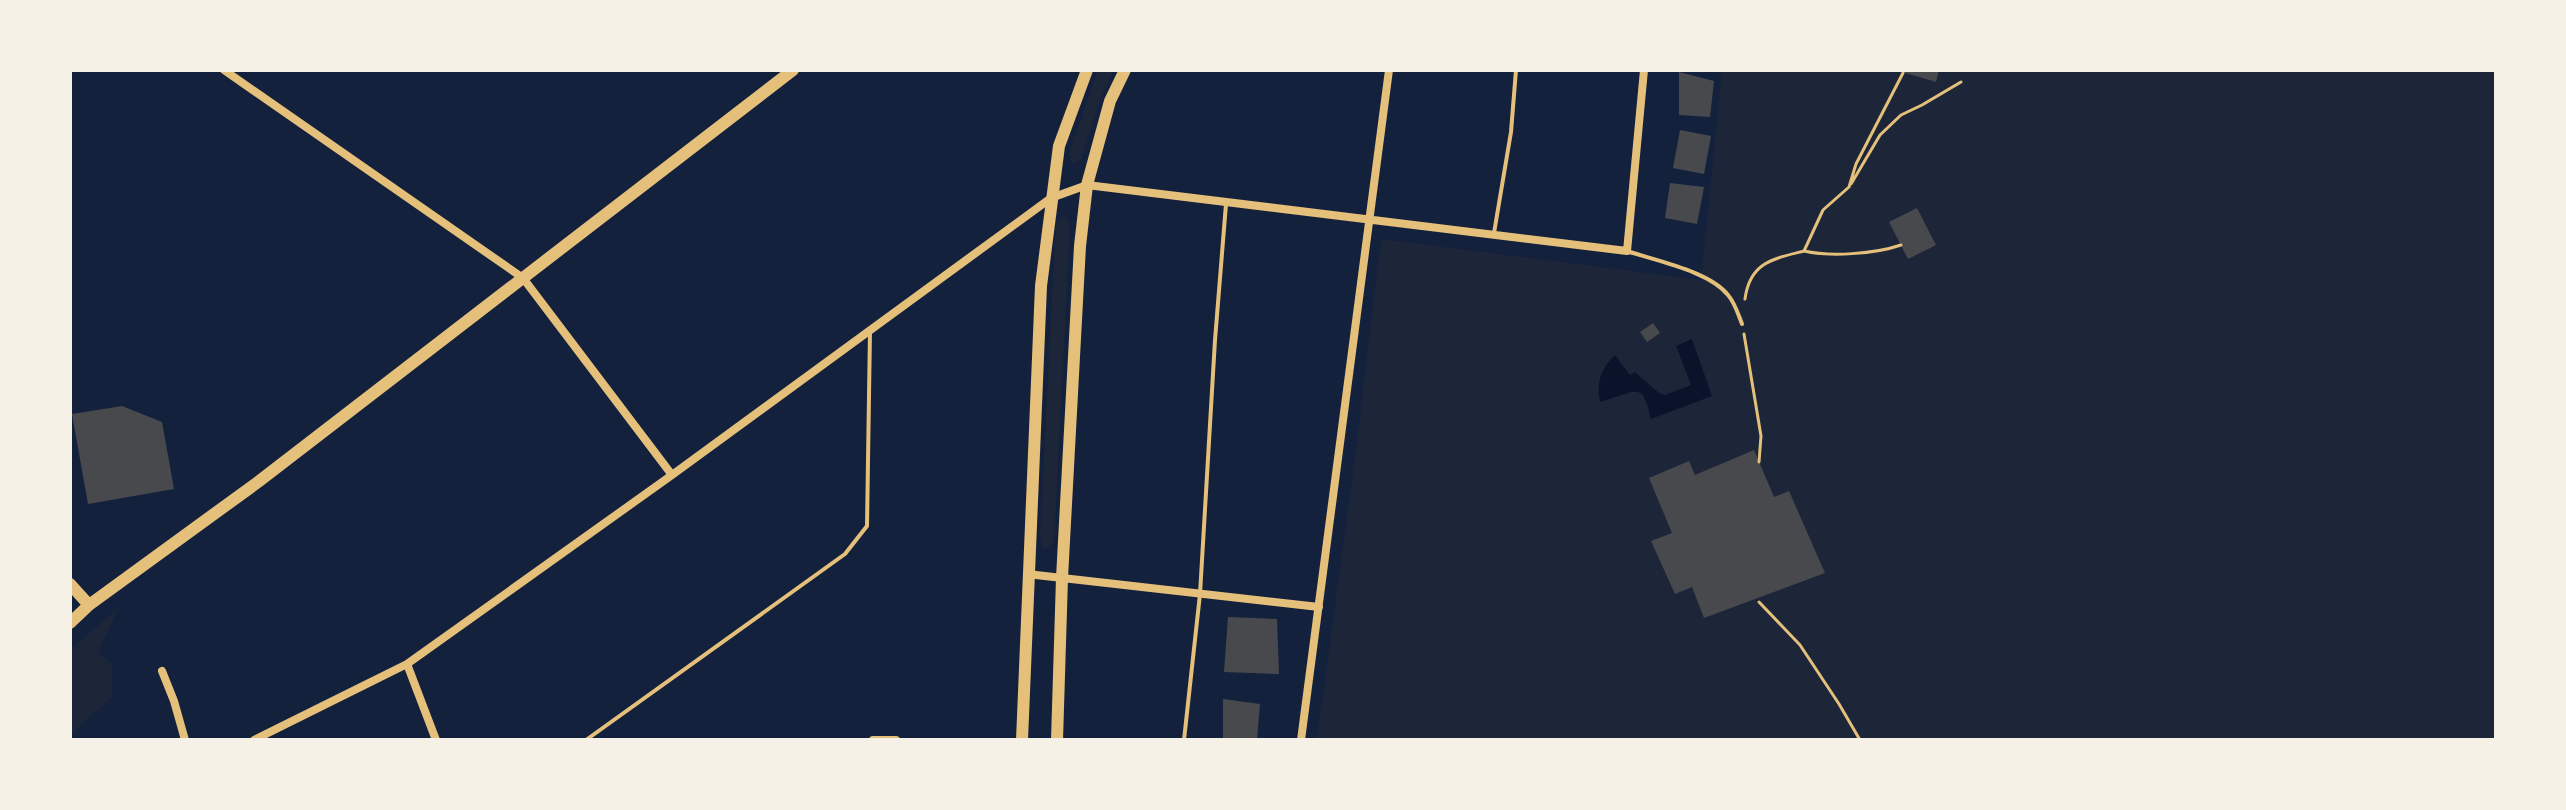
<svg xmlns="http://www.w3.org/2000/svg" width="2566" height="810" viewBox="0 0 2566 810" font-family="'Roboto Serif',serif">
<rect width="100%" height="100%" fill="#14213d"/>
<path fill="#1d2539" d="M1098,70H1113L1099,103L1081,159L1074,163L1070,160V150Z
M1722,70H2496V740H1317L1354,466L1381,239L1701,280Z
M1060,217H1066L1070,225L1054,539L1052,544L1046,549L1042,547L1040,538L1055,236L1056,222Z
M119,607L98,652L112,664V697L70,735V650Z"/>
<path fill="#0b132b" d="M1692,339L1712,396L1651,419L1647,404L1643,395L1638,392H1631L1600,402C1596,382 1601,368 1615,355L1629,374L1631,375L1635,372L1659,393L1665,395L1691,385L1676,346Z"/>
<path fill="#48494c" d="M1895,70H1939L1936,82Z
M1679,72L1714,81L1710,117L1679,115Z
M1680,130L1711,136L1704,174L1673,168Z
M1670,183L1704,187L1697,224L1665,218Z
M1917,208L1936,245L1908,259L1889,222Z
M1653,323L1660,333L1647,342L1640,332Z
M122,406L162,422L174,489L88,504L72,414Z
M1754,450L1774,497L1789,491L1825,573L1704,618L1692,587L1675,594L1651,541L1672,533L1649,478L1689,461L1695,475Z
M1228,617L1277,619L1279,674L1224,672Z
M1223,699L1260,704L1257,740H1223Z"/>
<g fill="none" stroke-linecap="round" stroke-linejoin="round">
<path stroke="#e5c07b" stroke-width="3" d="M1851,184L1880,135L1901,115L1922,105L1961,82
M1901,245C1875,254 1830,257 1804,251L1823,210L1849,187L1856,164L1903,73
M1745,299C1750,262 1773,259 1804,251
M1744,334L1761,436L1759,462
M1759,602L1800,645L1839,704L1860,740"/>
<path stroke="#e5c07b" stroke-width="4" d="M1494,233L1511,132L1516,70
M1627,251C1656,261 1709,271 1728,295C1735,303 1738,314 1742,324
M586,740L845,554L867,526L870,331
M1184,740L1200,594L1215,340L1226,204"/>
<path stroke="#e5c07b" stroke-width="8" d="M224,70L523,278L672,475
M1027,574L1319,607
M407,664L436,740
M162,671L174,701L185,740
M254,740L407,664L672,475L1051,198L1087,185L1627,251L1644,70
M873,740H896
M1301,740L1389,70"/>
<path stroke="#e5c07b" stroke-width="12" d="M70,584L89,605
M70,623L89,605L258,482L793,70"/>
<path stroke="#e5c07b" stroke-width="12" d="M1022,740L1041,286L1059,146L1087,70
M1057,740L1062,578L1080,246L1087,185L1110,101L1125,70"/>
</g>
<rect width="2566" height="810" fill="none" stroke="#f6f1e7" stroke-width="144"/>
</svg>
